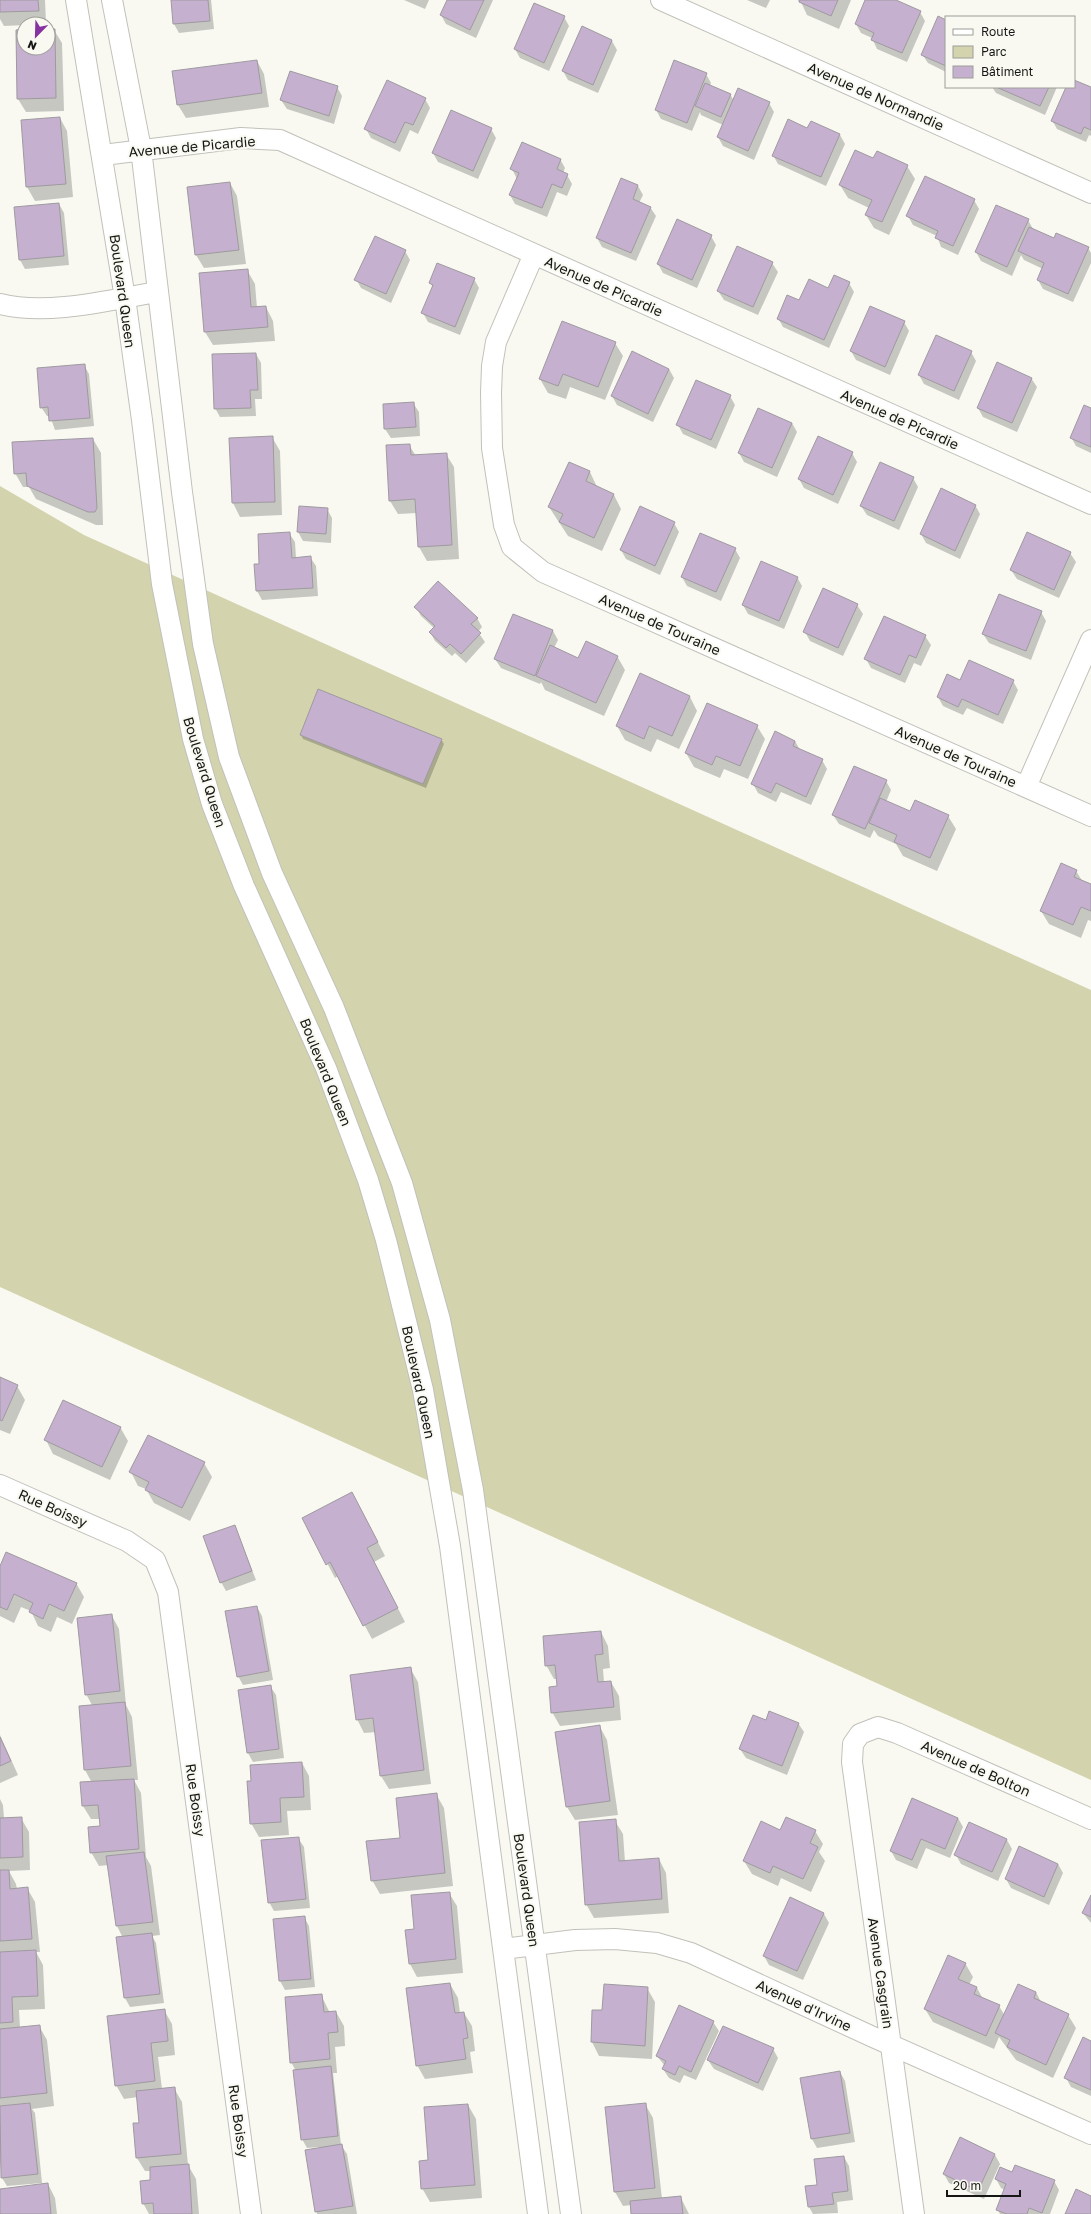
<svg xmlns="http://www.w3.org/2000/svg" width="1091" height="2214" viewBox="0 0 1091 2214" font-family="'Golos Text',sans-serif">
<rect width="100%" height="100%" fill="#f9f9f2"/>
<path fill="#d3d3ae" d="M0,486L84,535L1091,990V1780L0,1287Z"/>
<path fill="#0003" d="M0,0H45L46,24L4,26L0,19Z
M172,0H211L214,29L179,33L174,24Z
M404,0H429L425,9Z
M448,0H493L476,38L446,24L441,15Z
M747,0H770L766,8Z
M800,0H851L839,29L807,15Z
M866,0H893L920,12L925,21L907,62L877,49L872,38L861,33L856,24Z
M535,4L564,17L569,26L549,71L520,58L515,49Z
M946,21V72L928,63L922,54Z
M582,27L612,41L617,50L598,93L568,80L563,71Z
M24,30V48H48V30H54L62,43L64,111L26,112L18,99Z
M257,61L264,74L269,107L186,118L178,105Z
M706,74L711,83L710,86L730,94L734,101L769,103L774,112L754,160L723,146L718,137L723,125L701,115L700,112L692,131L661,119L656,110Z
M1074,81L1091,88V136L1089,135L1086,142L1057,129L1052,120L1067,87H1074Z
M337,87L342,96L334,124L287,109L281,100Z
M992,87H1057L1045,115L996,93Z
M425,99L430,108L418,134L410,130L400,152L371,138L366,129Z
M60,118L67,131L73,197L35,201L27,187L22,121Z
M811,122L840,135L845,144L826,186L778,164L773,155L808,129Z
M491,129L496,138L478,179L438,162L433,153Z
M560,159L565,168L563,173L567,175L572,184L567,196L557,192L547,217L515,204L510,195L517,179L512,169Z
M874,159L907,166L915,179L889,235L874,228L866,215L869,208L848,198L840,185Z
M230,183L237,196L246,264L204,268L196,255L188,188Z
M638,186L643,195L639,203L650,207L656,216L636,261L602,247L597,238Z
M974,200L979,209L958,255L941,247L937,236L913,225L908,216Z
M59,204L64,213L69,265L25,269L20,260Z
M1028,220L1033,229L1054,239L1088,248L1091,253V263L1073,302L1043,289L1038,280L1043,269L1024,260L1021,255L1012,276L981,261L976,252Z
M711,236L716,245L697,288L663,273L658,264Z
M405,251L410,260L391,303L361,288L356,279Z
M772,263L778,272L758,315L724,300L718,291Z
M247,270L255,284L257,308L266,307L273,321L275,341L213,345L205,332Z
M474,279L479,288L460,335L428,322L423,313L433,287L430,283Z
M849,283L854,292L829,348L783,327L778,318L800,302Z
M904,322L909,331L890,375L856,360L851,351Z
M615,343L623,356L605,400L570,387L566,399L548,393L540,379Z
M971,352L976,361L959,400L924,384L919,375Z
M256,354L261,363L262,399H255L256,416L220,417L215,408Z
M84,365L89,374L94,426L55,430L50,416H47L41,407Z
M669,369L674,378L653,422L617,405L612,396Z
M1031,378L1037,387L1017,432L983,417L978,408Z
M730,396L735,405L716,449L683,434L678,425Z
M413,403L419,412L420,436L391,438L385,429Z
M1091,410V453L1076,446L1071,437Z
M792,423L797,432L777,477L744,462L739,453Z
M272,437L280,451L282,515L240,517L233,503L230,439Z
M93,439L101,453L103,525H96L36,499L29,487H23L15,473Z
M409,445L416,456L446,454L454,467L459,559L427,561L419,547L417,513L398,514L390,501Z
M852,453L857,462L838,504L804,488L799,479Z
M569,463L590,472L597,487L614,495L621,509L602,551L568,536L549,507Z
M913,478L918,487L899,530L867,515L861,506Z
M975,505L980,514L960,559L926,543L921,534Z
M300,507L327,509L332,518L331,543L303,541L298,532Z
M674,523L679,532L660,575L626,559L621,550Z
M289,533L295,542L296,558L310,557L316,566L318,596L262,600L257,591L260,565Z
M735,549L740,558L721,601L687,586L682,577Z
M1070,553L1076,562L1059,598L1017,579L1011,570Z
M797,577L802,586L784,629L748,614L743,605Z
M857,605L863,614L843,656L810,641L805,632Z
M416,607L477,618L482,627L478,632L485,642L466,663L455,653L452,656L435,641L430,632L434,628L421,616Z
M1041,612L1046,621L1031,660L989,643L983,634Z
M553,631L558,640L554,648L579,659L617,656L625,670L604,716L545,690L541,682L540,684L501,668L495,659Z
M925,636L931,645L921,666L914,663L905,683L871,668L866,659Z
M960,681H1013L1018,690L1003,724L967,708L963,715L943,706L938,697Z
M690,697L697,711L679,749L657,739L651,752L625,740L617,726Z
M757,726L765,739L748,779L724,769L720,778L694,767L686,753Z
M301,735L441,739L444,744L426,788L303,739Z
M795,741L800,750L822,760L827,769L811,805L781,792L776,802L758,793L753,784Z
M886,781L891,790L886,802L910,812L948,816L956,829L937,871L903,856L896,844L878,836L874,830L870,838L839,824L833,815Z
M1076,871L1083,882L1091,885V921L1088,920L1081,938L1049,924L1041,911Z
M0,1378L17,1386L25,1400L10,1434L0,1430Z
M120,1427L128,1441L110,1480L53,1454L46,1440Z
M204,1463L212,1477L190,1521L154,1503L146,1489L138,1486L131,1472Z
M360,1507L385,1556L374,1562L405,1622L372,1639L338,1576L335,1578L303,1518Z
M235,1526L256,1580L226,1591L221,1582Z
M0,1569L76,1583L84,1597L72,1624L57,1617L51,1632L38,1626L31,1611L21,1607L14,1623L0,1616Z
M257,1607L262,1616L273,1680L243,1685L238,1676Z
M112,1616L119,1629L126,1705L132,1717L138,1780H134L141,1793L146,1857L151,1866L160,1935L152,1936L156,1943L164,2003L130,2007L125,1998L123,1938L117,1926L109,1865L99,1866L91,1852L101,1827L100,1819H91L83,1806L92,1783L85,1770L80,1706L92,1705L86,1694Z
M601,1632L608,1646L610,1668L603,1669L604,1683L611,1682L619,1696L621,1720L560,1726L552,1712L558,1687L557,1679H554L546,1665Z
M410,1668L418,1682L431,1784L389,1789L381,1776L376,1732L364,1733L357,1719Z
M270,1686L276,1695L284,1758L253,1762L248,1753Z
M766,1721L798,1723L804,1732L787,1775L746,1758L740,1749Z
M600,1727L607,1740L618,1815L575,1820L567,1807Z
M0,1735L18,1775L0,1783Z
M302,1763L309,1776L311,1810L287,1811L289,1835L259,1837L251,1823Z
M436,1794L444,1808L453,1886L380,1894L372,1880Z
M0,1799L3,1805L4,1819L21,1818L29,1832L30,1870L9,1871L16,1884L17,1889L27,1888L35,1902L40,1952H36L43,1965L45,2009L19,2010L20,2028L39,2026L47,2040L54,2106L32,2109L35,2113L42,2183L7,2186L2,2178L0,2161Z
M958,1818L963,1827L950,1858L926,1848L917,1869L896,1860L891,1851Z
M615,1821L623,1834L625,1862L659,1859L666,1873L669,1913L594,1918L586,1904Z
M970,1824L1007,1840L1012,1849L998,1881L961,1864L956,1855Z
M781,1831H815L823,1844L819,1852L825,1861L811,1892L781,1878L778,1886L752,1874L744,1861Z
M298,1838L304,1847L310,1908L274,1911L269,1902Z
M1058,1864L1063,1873L1049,1905L1011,1888L1006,1879Z
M449,1893L457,1906L463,1973L417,1977L410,1964L415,1930Z
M1091,1897V1923L1083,1913Z
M790,1898L824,1914L829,1923L803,1980L769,1965L764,1956Z
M304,1917L309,1926L315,1987L285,1990L280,1981Z
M965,1963L973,1977L969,1985L977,1988L983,1999L999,2006L1005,2016L1036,1992L1041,2002L1068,2015L1076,2028L1053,2078L1016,2060L999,2037L994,2049L933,2022L925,2009Z
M450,1984L458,1998L460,2013H464L472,2026L475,2051L470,2052L473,2073L425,2079L417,2065Z
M647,1988L655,2002L652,2059L599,2056L592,2042L593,2011H603Z
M321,1995L330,2013L336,2012L344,2026L345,2046L335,2047L337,2073H333L341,2145L347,2154L357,2214H317L306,2151L320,2149V2147L307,2148L302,2139L296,2071L291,2062Z
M164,2010L172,2024L175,2055L158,2057L162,2089L174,2088L182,2102L188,2165L196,2179L199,2214H149L143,2203L152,2181L151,2171H145L137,2158L140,2124L138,2097L124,2099L116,2085Z
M713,2022L719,2031L696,2080L684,2075L680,2083L669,2078L663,2069L665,2066L657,2056Z
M1091,2042V2096L1071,2087L1066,2078Z
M773,2049L778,2058L763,2091L714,2069L708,2060Z
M840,2072L845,2081L855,2142L817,2148L812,2139L802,2078Z
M645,2104L653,2118L662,2199L681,2198L689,2214H632L631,2205L623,2206L615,2192L607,2108Z
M468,2105L476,2119L482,2198L430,2202L422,2188L429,2161Z
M995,2155L1000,2164L984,2199L949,2183L944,2174Z
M844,2157L849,2166L853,2200L837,2202L838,2213L813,2214L809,2207L819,2186Z
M1013,2173L1054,2181L1059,2190L1050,2214H1000L998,2210L1005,2190L1001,2188L996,2179Z
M48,2184L55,2198L57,2214H1L0,2190Z"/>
<path fill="#c6b0cf" stroke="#9e9a9f" d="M0,0H38L39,11L0,12Z
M171,0H208L210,21L173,24Z
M447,0H484L470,30L440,15Z
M799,0H838L831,16L799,2Z
M865,0H896L921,11L902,53L871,40L874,33L855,24Z
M534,3L565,16L544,63L514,49Z
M938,16L946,20V66L921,55Z
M582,26L612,40L593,85L562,71Z
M24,29V48H48V29H55L56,98L17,99L16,30Z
M257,60L262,93L177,105L172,71Z
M674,60L707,73L687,123L655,110Z
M290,71L338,86L329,116L280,100Z
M387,80L426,98L413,125L405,122L395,143L364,129Z
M1074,80L1091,87V130L1084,127L1081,134L1051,121L1066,87H1074Z
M705,83L731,94L721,117L695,106Z
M996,87H1049L1040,106Z
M738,88L770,102L748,151L717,137Z
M451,110L492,128L473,171L432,153Z
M60,117L66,184L26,187L21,120Z
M788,119L807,128L811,121L840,134L821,177L772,156Z
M522,142L561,159L557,169L568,174L562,188L552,184L542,208L509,195L519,173L510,169Z
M855,150L873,158L877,151L908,165L882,222L865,215L872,200L839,185Z
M925,176L975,199L953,246L935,238L938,231L906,216Z
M621,178L638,185L633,199L651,207L631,253L596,238Z
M230,182L239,250L195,255L187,187Z
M59,203L64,256L19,260L14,207Z
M996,205L1029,219L1007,267L975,252Z
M677,219L712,235L692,280L657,264Z
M1029,227L1054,238L1056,233L1089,247L1068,294L1037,280L1044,263L1018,251Z
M375,236L406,250L386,294L354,280Z
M737,246L773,262L753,307L717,291Z
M437,263L475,278L455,327L421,313L433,285L429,283Z
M248,269L251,307L266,306L268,327L204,332L199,273Z
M834,275L850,282L824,340L777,319L787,295L799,300L809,279L828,288Z
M870,306L905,321L885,367L850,351Z
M562,321L616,342L598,387L563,374L558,386L539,379Z
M936,335L972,351L954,391L918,375Z
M632,351L669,369L648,414L611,396Z
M256,353L258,390H250L251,408L214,409L212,354Z
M997,362L1032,378L1012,423L977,408Z
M85,364L90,418L49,421L48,407L40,408L37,368Z
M696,380L731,395L711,440L676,425Z
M414,402L416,427L384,429L383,404Z
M1084,405L1091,408V447L1070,438Z
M758,408L792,423L772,468L738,453Z
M273,436L275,502L232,503L229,438Z
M818,436L853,452L833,495L798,479Z
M93,438L97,508L95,512H88L27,486L26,473L14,474L12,442Z
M410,444L411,455L447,453L452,545L418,547L415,499L389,501L386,445Z
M569,462L590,471L586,481L614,494L594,538L559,522L563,514L548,507Z
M880,462L914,477L894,521L860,506Z
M941,488L976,505L955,551L920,534Z
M299,506L328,508L326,534L297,532Z
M640,506L675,522L655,566L620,550Z
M290,532L292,558L311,556L313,588L256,591L254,564H259L258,534Z
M1027,532L1071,552L1054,590L1010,570Z
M700,533L736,548L716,592L681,577Z
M761,561L798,577L779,621L742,605Z
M438,581L478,618L471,624L481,633L461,654L450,644L446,648L429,632L435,626L414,607Z
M823,588L858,604L838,648L803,632Z
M999,594L1042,611L1026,651L982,634Z
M513,614L553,630L535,676L494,659Z
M884,616L926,635L916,658L909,655L900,675L864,659Z
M586,641L618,656L596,703L536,676L550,645L578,658Z
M969,660L1014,680L998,715L962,699L958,707L937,697L947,674L960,680Z
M640,673L690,696L672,736L649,726L644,739L616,726Z
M318,689L442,739L423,784L300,735Z
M707,703L758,725L740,766L716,756L712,765L685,753Z
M775,731L795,741L793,746L823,759L806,797L776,783L771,793L751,784Z
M854,766L887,780L865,829L832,815Z
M880,798L910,811L915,800L949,815L930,858L894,842L897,835L869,823Z
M1061,863L1077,870L1074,877L1091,884V911L1081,907L1073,925L1040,911Z
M0,1377L18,1385L2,1421L0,1420Z
M63,1400L121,1427L102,1467L44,1440Z
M148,1435L205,1462L182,1508L145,1490L149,1482L129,1472Z
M352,1492L378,1542L367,1548L398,1608L363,1626L330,1562L326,1565L302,1518Z
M235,1525L252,1571L220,1583L203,1536Z
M6,1552L77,1583L64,1611L49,1604L43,1619L29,1612L33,1603L14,1594L7,1610L0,1607V1566Z
M257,1606L269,1671L237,1677L225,1611Z
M112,1614L120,1691L85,1695L77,1618Z
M601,1631L603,1654L595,1655L598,1682L611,1681L614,1707L551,1713L549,1687L557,1686L555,1665L545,1666L543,1636Z
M411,1667L424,1770L380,1776L373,1718L356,1720L350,1675Z
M271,1685L279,1749L247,1753L238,1690Z
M125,1702L131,1766L84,1770L79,1706Z
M769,1711L799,1723L782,1766L739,1749L753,1715L766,1720Z
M600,1725L610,1801L566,1807L555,1732Z
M0,1737L11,1761L0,1766Z
M302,1762L304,1797L280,1798L281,1822L250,1824L247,1781H251L250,1765Z
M134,1779L139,1849L90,1853L88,1827L100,1826L98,1805L82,1806L80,1782Z
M437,1793L445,1873L371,1881L366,1841L400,1838L396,1798Z
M912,1798L958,1818L945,1849L921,1839L912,1860L890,1851Z
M22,1817L23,1857L0,1858V1818Z
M786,1817L816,1830L810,1843L818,1847L803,1879L773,1866L770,1873L743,1861L761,1821L780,1830Z
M616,1819L619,1861L659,1858L662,1899L585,1905L579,1822Z
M969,1822L1007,1839L992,1872L954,1855Z
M299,1837L306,1899L268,1903L261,1840Z
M1019,1846L1058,1864L1044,1897L1005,1879Z
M144,1852L153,1922L116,1926L106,1856Z
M0,1870H9L10,1889L28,1887L32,1939L0,1941Z
M450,1892L456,1959L409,1964L405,1930L414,1929L411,1895Z
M1091,1895V1917L1082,1913Z
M790,1897L824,1913L797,1971L763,1956Z
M305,1916L311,1979L279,1981L273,1919Z
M152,1933L160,1994L124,1998L116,1937Z
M36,1950L38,1996L12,1997L13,2022L0,2023V1952Z
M948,1955L966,1963L958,1979L977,1987L974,1994L1000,2005L986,2036L924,2009Z
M450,1983L455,2013L464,2012L468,2038L463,2039L466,2059L416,2066L406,1988Z
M604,1984L648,1987L645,2046L591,2042L592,2010H602Z
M1018,1984L1036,1992L1034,1998L1069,2014L1046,2065L1007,2047L1010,2040L995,2033Z
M322,1994L324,2012L336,2011L338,2032L328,2033L330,2059L290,2063L285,1997Z
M679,2005L714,2021L691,2072L679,2066L675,2075L662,2069L666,2061L656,2056Z
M165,2009L168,2041L151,2043L155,2081L115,2086L107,2016Z
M40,2025L47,2093L0,2098V2029Z
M723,2026L774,2048L758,2083L707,2060Z
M1083,2037L1091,2041V2090L1064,2078Z
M331,2066L338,2136L301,2140L293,2070Z
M840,2071L850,2133L811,2139L800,2078Z
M175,2087L181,2154L136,2158L133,2123H139L136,2091Z
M30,2103L38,2174L1,2178L0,2106Z
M646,2103L655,2188L614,2192L605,2107Z
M468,2104L475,2185L421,2189L419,2161L428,2160L424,2107Z
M960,2137L995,2154L978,2191L943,2174Z
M342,2144L353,2206L315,2212L305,2150Z
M844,2156L848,2191L832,2193L834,2204L808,2207L805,2186L817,2185L814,2159Z
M189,2164L192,2214H154L153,2203L142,2204L140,2181L150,2180V2167Z
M1015,2165L1055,2180L1042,2213L1029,2208L1027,2214H1007L996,2210L1006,2184L995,2179L1000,2167L1012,2172Z
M48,2183L51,2214H0V2189Z
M1076,2189L1091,2196V2214H1065Z
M681,2196L683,2214H631L630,2201Z"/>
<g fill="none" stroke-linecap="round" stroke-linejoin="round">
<defs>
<path id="minor" d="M76,0L125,298L142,420L162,584L193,739L212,804L244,886L326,1068L368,1180L386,1240L423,1390L450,1546L538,2214
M112,0L141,149L182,492L203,644L229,757L272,873L334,1008L402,1183L440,1320L473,1490L571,2214
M661,0L1091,193
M103,155L241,138L280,140L1091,504
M534,254L496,342L492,366L491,393L492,448L504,525L512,547L543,572L1091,816
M0,304C47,316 110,300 157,292
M1026,787L1091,640
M0,1485L127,1541L155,1560L168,1592L251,2214
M503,1949L575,1940L615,1939L657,1943L691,1953L873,2037L1091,2134
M914,2214L852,1762L853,1744L860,1734L878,1727L897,1733L1091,1819"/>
</defs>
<use href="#minor" stroke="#c1c1ba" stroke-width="22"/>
<use href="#minor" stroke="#fff" stroke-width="20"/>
</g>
<g text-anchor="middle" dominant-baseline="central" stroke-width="4" stroke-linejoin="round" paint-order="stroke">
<g font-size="14" fill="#161614" stroke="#f9f9f2">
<text transform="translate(876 96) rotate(24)">Avenue de Normandie</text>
<text transform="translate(192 146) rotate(-5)">Avenue de Picardie</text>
<text transform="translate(604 286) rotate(24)">Avenue de Picardie</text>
<text transform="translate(123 291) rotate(82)">Boulevard Queen</text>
<text transform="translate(900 419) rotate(24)">Avenue de Picardie</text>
<text transform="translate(660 624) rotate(24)">Avenue de Touraine</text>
<text transform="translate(956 756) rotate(24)">Avenue de Touraine</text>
<text transform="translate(205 772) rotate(73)">Boulevard Queen</text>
<text transform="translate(326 1072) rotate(68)">Boulevard Queen</text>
<text transform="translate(419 1382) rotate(78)">Boulevard Queen</text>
<text transform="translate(53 1508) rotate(24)">Rue Boissy</text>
<text transform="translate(976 1768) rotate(24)">Avenue de Bolton</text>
<text transform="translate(196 1800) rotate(82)">Rue Boissy</text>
<text transform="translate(527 1890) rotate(82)">Boulevard Queen</text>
<text transform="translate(881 1973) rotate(82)">Avenue Casgrain</text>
<text transform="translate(804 2005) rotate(25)">Avenue d'Irvine</text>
<text transform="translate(239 2121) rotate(82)">Rue Boissy</text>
</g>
</g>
<rect x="945" y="16" width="130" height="72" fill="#f9f9f2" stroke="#9e9e99"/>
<rect x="953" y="29" width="20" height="6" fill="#ffffff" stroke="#9e9e99"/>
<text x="981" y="36" font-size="12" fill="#161614">Route</text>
<rect x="953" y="46" width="20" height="12" fill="#d3d3ae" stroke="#9e9e99"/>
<text x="981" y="56" font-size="12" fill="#161614">Parc</text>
<rect x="953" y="66" width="20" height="12" fill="#c6b0cf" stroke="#9e9e99"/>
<text x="981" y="76" font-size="12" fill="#161614">Bâtiment</text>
<g transform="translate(36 36) rotate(203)"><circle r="19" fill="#f9f9f2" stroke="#9e9e99"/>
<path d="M0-3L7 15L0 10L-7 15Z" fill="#8633a1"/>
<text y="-6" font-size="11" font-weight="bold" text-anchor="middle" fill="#161614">N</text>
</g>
<path d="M947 2190v6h73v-6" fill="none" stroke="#161614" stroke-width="2"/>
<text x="953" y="2190" font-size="12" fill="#161614" stroke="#f9f9f2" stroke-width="3" paint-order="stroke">20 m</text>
</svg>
